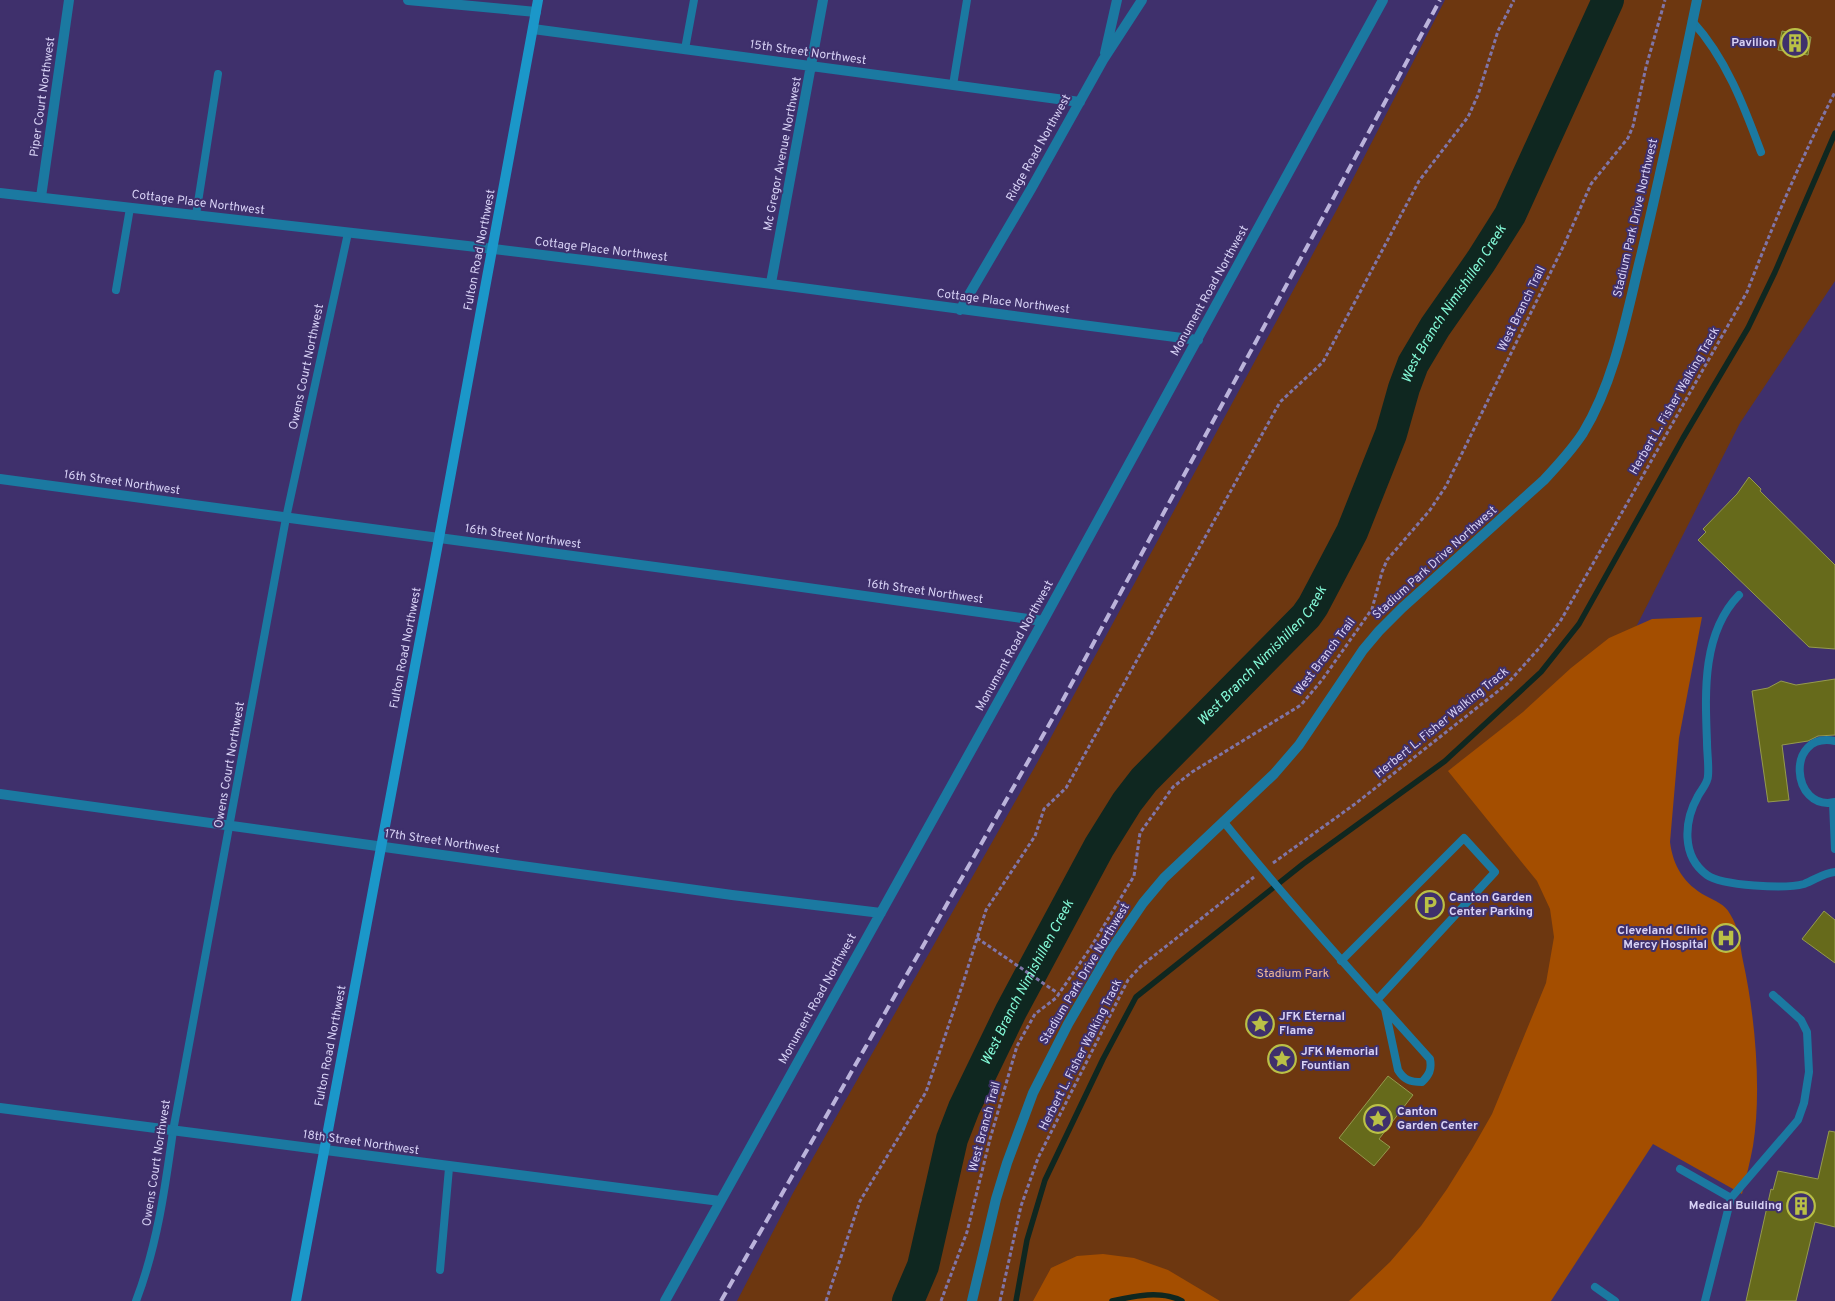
<svg xmlns="http://www.w3.org/2000/svg" width="1835" height="1301" viewBox="0 0 1835 1301" font-family="Overpass,sans-serif">
<rect width="100%" height="100%" fill="#3f306c"/>
<path fill="#6d3710" d="M1445,0H1835V281L1740,423L1583,731L1551,1301H737L793,1193L1037,763L1183,494L1342,200Z"/>
<path fill="#a44e00" d="M1702,617L1679,738L1670,842C1673,866 1684,884 1706,896C1715,901 1725,904 1730,914C1739,927 1740,946 1743,961C1755,1015 1762,1091 1753,1146C1750,1162 1746,1178 1742,1194L1653,1144L1551,1301H1349L1390,1262L1421,1226L1447,1189L1472,1149L1492,1114L1546,983L1554,937L1550,909L1537,881L1448,771L1523,712L1571,668L1609,638L1652,619Z
M1103,1254L1134,1258L1168,1270L1220,1301H1033L1051,1268L1077,1256Z"/>
<g fill="none" stroke-linecap="round" stroke-linejoin="round">
<path stroke="#0f2720" stroke-width="5.5" d="M1016,1301L1027,1240L1045,1180L1103,1059L1136,997L1303,864L1445,761L1541,672L1579,624L1683,438L1748,328L1775,272L1835,133
M1112,1301C1134,1296 1161,1290 1182,1301"/>
<path stroke="#0f2720" stroke-width="32" id="s1" d="M908,1301L923,1266L952,1139L964,1108L1011,1011L1099,847L1127,802L1144,780L1306,616L1313,606L1352,532L1391,434L1404,388L1413,364L1435,327L1481,261L1510,215L1608,0"/>
</g>
<path fill="#666a1b" stroke="#959a4e" d="M1782,31L1811,37L1808,55L1778,50Z
M1749,477L1761,489L1760,491L1835,565V649L1809,647L1698,540L1706,532L1703,529L1737,494Z
M1835,679V735L1818,736L1808,741L1782,745L1789,800L1768,802L1752,691L1768,688L1781,681L1796,685Z
M1824,911L1835,920V963L1802,939Z
M1388,1076L1413,1095L1379,1139L1390,1147L1374,1166L1339,1138Z
M1829,1131L1835,1132V1227L1815,1222L1796,1301H1746L1771,1189L1773,1190L1778,1171L1818,1179Z"/>
<g fill="none" stroke-linecap="round" stroke-linejoin="round">
<path stroke="#8075a7" stroke-width="3" stroke-dasharray="4 2.5" stroke-linecap="butt" d="M1273,863L1355,804L1507,684L1542,645L1561,620L1747,292C1773,224 1802,157 1835,92
M977,938L1059,994
M826,1301L860,1201L926,1092L963,983L986,910L1035,836L1044,809L1066,788L1280,402L1323,362L1419,181L1468,117L1478,95L1498,31L1514,0
M941,1301L967,1232L990,1139L1017,1046L1035,1014L1056,998L1091,947L1134,876L1140,833L1173,787L1192,772L1301,705L1322,680L1372,609L1382,572L1387,560L1430,510L1446,486L1564,245L1591,184L1628,138L1633,126L1646,67L1665,0
M1000,1301L1021,1206L1038,1158L1128,980L1141,966L1254,877"/>
<path stroke="#1b79a1" stroke-width="8" d="M1692,21C1726,58 1744,106 1761,152
M685,49L694,0
M953,85L967,0
M196,215L218,74
M116,290L130,208
M1739,595C1702,633 1705,692 1707,742C1707,753 1709,765 1708,776C1708,783 1701,790 1698,796C1684,821 1681,856 1707,875C1722,886 1786,889 1804,884C1815,880 1823,873 1835,872
M1835,741C1785,731 1791,812 1835,802
M1833,803L1835,849
M1223,821C1289,903 1360,981 1430,1059C1432,1070 1429,1075 1422,1082C1410,1082 1404,1080 1398,1070L1385,1009
M1341,961L1464,838L1495,872L1377,1000
M1680,1169L1731,1198L1705,1301
M1731,1198L1798,1120L1804,1103L1809,1072L1807,1032L1801,1020L1773,995
M440,1270L449,1168
M1595,1287L1615,1301
M136,1301C157,1246 165,1189 173,1131L286,518L348,233"/>
<path stroke="#1b79a1" stroke-width="10" d="M408,0L536,12
M533,29L1080,102
M1105,53L1117,0
M0,193C165,212 330,229 494,249C729,277 963,310 1198,340
M41,197L69,0
M771,283L823,0
M960,310L1031,189L1103,60L1142,0
M0,479L730,577L1043,621
M0,794L732,895L881,913
M0,1108C240,1140 480,1172 720,1201
M665,1301L1043,621L1383,0
M972,1301L996,1199L1007,1163L1033,1093L1068,1024L1111,950L1143,903L1164,878L1274,774L1299,745L1363,650L1379,631L1402,608L1544,480C1558,465 1572,450 1583,433C1614,382 1626,318 1640,260C1661,174 1679,87 1697,0"/>
<path stroke="#1b97c9" stroke-width="10" d="M296,1301L439,538L538,0"/>
<path stroke="#bbb3db" stroke-width="4" stroke-dasharray="10 5" stroke-linecap="butt" d="M721,1301L1058,709L1440,0"/>
</g>
<defs>
<symbol id="building-ring" viewBox="-11 -11 22 22"><circle r="9.5" fill="#3f306c" stroke="#bac046" stroke-width="1.5"/><path d="M-4-6H4V6H1V3H-1V6H-4ZM-2.5-4.3h1.7v1.8h-1.7ZM.8-4.3h1.7v1.8H.8ZM-2.5-1h1.7V.8h-1.7ZM.8-1h1.7V.8H.8Z" fill="#bac046"/></symbol>
<symbol id="parking-ring" viewBox="-11 -11 22 22"><circle r="9.5" fill="#3f306c" stroke="#bac046" stroke-width="1.5"/><path d="M-3.5-5.5H1a3.5 3.5 0 0 1 0 7H-1V5.5H-3.5ZM-1-3.4V-.6H.8a1.4 1.4 0 0 0 0-2.8Z" fill="#bac046"/></symbol>
<symbol id="hospital-ring" viewBox="-11 -11 22 22"><circle r="9.5" fill="#3f306c" stroke="#bac046" stroke-width="1.5"/><path d="M-5-5h3v3.5h4V-5h3V5h-3V1.5h-4V5h-3Z" fill="#bac046"/></symbol>
<symbol id="sight-ring" viewBox="-11 -11 22 22"><circle r="9.5" fill="#3f306c" stroke="#bac046" stroke-width="1.5"/><path d="M0-6L1.8-2.2L6-1.7L2.9 1.2L3.7 5.4L0 3.3L-3.7 5.4L-2.9 1.2L-6-1.7L-1.8-2.2Z" fill="#bac046"/></symbol>
</defs>
<g fill-rule="evenodd">
<use href="#building-ring" x="1779" y="27" width="32" height="32"/>
<use href="#parking-ring" x="1414" y="889" width="32" height="32"/>
<use href="#hospital-ring" x="1710" y="922" width="32" height="32"/>
<use href="#sight-ring" x="1244" y="1008" width="32" height="32"/>
<use href="#sight-ring" x="1266" y="1043" width="32" height="32"/>
<use href="#sight-ring" x="1362" y="1103" width="32" height="32"/>
<use href="#building-ring" x="1785" y="1190" width="32" height="32"/>
</g>
<g text-anchor="middle" dominant-baseline="central" stroke-width="4" stroke-linejoin="round" paint-order="stroke">
<g font-size="12" font-weight="bold" fill="#d7d1f5" stroke="#3f306c" text-anchor="start">
<text x="1776" y="43" text-anchor="end">Pavilion</text>
<text x="1449" y="898">Canton Garden<tspan x="1449" dy="14">Center Parking</tspan></text>
<text x="1707" y="931" text-anchor="end">Cleveland Clinic<tspan x="1707" dy="14">Mercy Hospital</tspan></text>
<text x="1279" y="1017">JFK Eternal<tspan x="1279" dy="14">Flame</tspan></text>
<text x="1301" y="1052">JFK Memorial<tspan x="1301" dy="14">Fountian</tspan></text>
<text x="1397" y="1112">Canton<tspan x="1397" dy="14">Garden Center</tspan></text>
<text x="1782" y="1206" text-anchor="end">Medical Building</text>
</g>
<g font-size="12" fill="#d7d1f5" stroke="#3f306c">
<text transform="translate(808 53) rotate(8)">15th Street Northwest</text>
<text transform="translate(43 97) rotate(-82)">Piper Court Northwest</text>
<text transform="translate(1039 148) rotate(-61)">Ridge Road Northwest</text>
<text transform="translate(783 154) rotate(-79)">Mc Gregor Avenue Northwest</text>
<text transform="translate(198 203) rotate(7)">Cottage Place Northwest</text>
<text transform="translate(1636 218) rotate(-77)">Stadium Park Drive Northwest</text>
<text transform="translate(480 250) rotate(-79)">Fulton Road Northwest</text>
<text transform="translate(601 250) rotate(7)">Cottage Place Northwest</text>
<text transform="translate(1210 291) rotate(-61)">Monument Road Northwest</text>
<text transform="translate(1003 302) rotate(7)">Cottage Place Northwest</text>
<text transform="translate(1522 309) rotate(-64)">West Branch Trail</text>
<text transform="translate(307 367) rotate(-78)">Owens Court Northwest</text>
<text transform="translate(1675 401) rotate(-60)">Herbert L. Fisher Walking Track</text>
<text transform="translate(122 483) rotate(8)">16th Street Northwest</text>
<text transform="translate(523 537) rotate(8)">16th Street Northwest</text>
<text transform="translate(1435 563) rotate(-42)">Stadium Park Drive Northwest</text>
<text transform="translate(925 592) rotate(8)">16th Street Northwest</text>
<text transform="translate(1015 646) rotate(-61)">Monument Road Northwest</text>
<text transform="translate(406 648) rotate(-79)">Fulton Road Northwest</text>
<text transform="translate(1325 657) rotate(-53)">West Branch Trail</text>
<text transform="translate(1442 723) rotate(-39)">Herbert L. Fisher Walking Track</text>
<text transform="translate(230 765) rotate(-80)">Owens Court Northwest</text>
<text transform="translate(442 842) rotate(8)">17th Street Northwest</text>
<text transform="translate(1085 974) rotate(-59)">Stadium Park Drive Northwest</text>
<text transform="translate(818 999) rotate(-61)">Monument Road Northwest</text>
<text transform="translate(331 1046) rotate(-79)">Fulton Road Northwest</text>
<text transform="translate(1081 1055) rotate(-63)">Herbert L. Fisher Walking Track</text>
<text transform="translate(985 1127) rotate(-75)">West Branch Trail</text>
<text transform="translate(361 1143) rotate(8)">18th Street Northwest</text>
<text transform="translate(157 1163) rotate(-81)">Owens Court Northwest</text>
</g>
<g font-size="12" fill="#f0b896" stroke="#3f306c">
<text x="1293" y="974">Stadium Park</text>
</g>
<g font-size="14" font-style="italic" fill="#84fad8" stroke="#3f306c">
<text stroke="none"><textPath href="#s1" startOffset="1154">West Branch Nimishillen Creek</textPath></text>
<text stroke="none"><textPath href="#s1" startOffset="748">West Branch Nimishillen Creek</textPath></text>
<text stroke="none"><textPath href="#s1" startOffset="342">West Branch Nimishillen Creek</textPath></text>
</g>
</g>
</svg>
